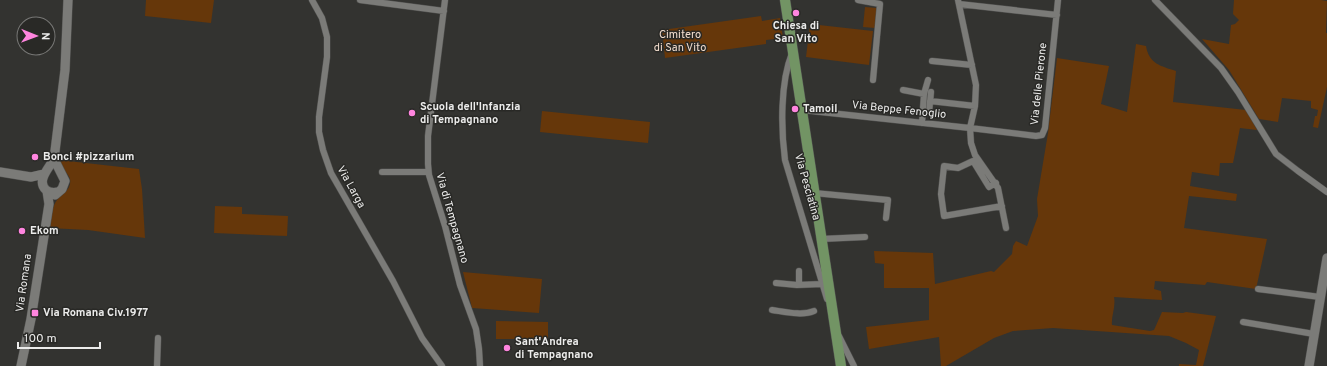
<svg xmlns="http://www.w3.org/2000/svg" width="1327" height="366" viewBox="0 0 1327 366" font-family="Overpass,sans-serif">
<rect width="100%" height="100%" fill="#333330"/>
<path fill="#66370a" d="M146,0H214L211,23L145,16Z
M1234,0H1321L1327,1L1326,33H1327V87L1318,128L1313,127L1315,116H1317L1318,110L1311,108V101L1282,98L1278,122L1259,119L1229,70L1202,39L1229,44L1231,25L1235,24L1239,20L1233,14Z
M865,7L877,8L875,28L863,27Z
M761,16L762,21L780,18L783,38L766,40V44L665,58L662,30Z
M810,24L873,31L869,65L806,57Z
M1136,44L1146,46C1149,64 1161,66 1176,71L1173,102L1246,110L1257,130L1240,128L1233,163H1220L1219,176L1192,172L1190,186L1237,194L1236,201L1189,196L1184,228L1267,239L1256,289L1207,282L1205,285L1155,281L1154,289L1161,291L1162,300L1114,297C1116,307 1111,316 1112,325L1150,331L1154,330L1162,312L1183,313L1186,312L1216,316L1203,366H1179V364L1196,365L1199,350L1186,343L1169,336L1053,328L1013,331L994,338L946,366H941L939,337L869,349L866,327L929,320V288H884V264L875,263L874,251L933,253L935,284L991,271L994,272L1012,254L1013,246L1016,241L1027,246L1038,216L1037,199L1048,133L1057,58L1109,66L1101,104L1127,112Z
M542,111L650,122L648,143L540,132Z
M59,160L139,169L142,189L145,238L88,230L49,228C50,219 52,207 57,200C62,193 72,190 70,179C68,172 60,168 59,160Z
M215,206L242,207V214L288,216L287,236L214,233Z
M463,272L542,279L539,313L472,308Z
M496,321L548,322V339H496Z"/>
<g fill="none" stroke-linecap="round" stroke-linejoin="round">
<defs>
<path id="street" d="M312,0L322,18L327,37V57L319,117V132L323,150L331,173L393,281L422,338L442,366
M360,0L444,11
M445,0L428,136V164L429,175L445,226L460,285L476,329L479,349L480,366
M858,0L880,4L873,80
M958,0L976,85L975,106L970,128L1036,136L1042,135L1045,128L1058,0
M1155,0L1221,68L1238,92L1276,154L1298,171L1327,192
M959,4L1057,15
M792,53C780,83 781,129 785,160L827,299
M932,61L972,65
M903,90L924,94
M930,101L975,106
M802,110L970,128L971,143L975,155L998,188L1006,228
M929,113L931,92
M922,123L924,94L928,80
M382,172H428
M996,183L989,187L973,161L958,168L944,166L941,194L944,216L1002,206
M814,193L888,200L886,218
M821,239L865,237
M776,283L797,285L822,284
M799,285V271
M1258,289L1320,297
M772,310C786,312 802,316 814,311
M1243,322L1314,334
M839,336L854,366
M157,366L158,338"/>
<path id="secondary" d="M54,159L65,181L62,189L55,195
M0,172L31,177L44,174
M58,192C53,193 50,193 46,190C36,181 49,168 54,159L65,70L68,0
M21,366L31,319L49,204L47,191
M1309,366L1327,258"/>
<path id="primary" d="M785,0L841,366"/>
</defs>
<use href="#street" stroke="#51514f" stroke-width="7"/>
<use href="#secondary" stroke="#51514f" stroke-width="10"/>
<use href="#primary" stroke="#51514f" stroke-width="11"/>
<use href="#street" stroke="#7b7b78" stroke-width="6"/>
<use href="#secondary" stroke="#7b7b78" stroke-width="9"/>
<use href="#primary" stroke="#729464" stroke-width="10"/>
</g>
<g fill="#ff85df" stroke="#292926" stroke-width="1.5">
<circle cx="796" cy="13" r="4"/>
<circle cx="795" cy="109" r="4"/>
<circle cx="412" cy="113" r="4"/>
<circle cx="35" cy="157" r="4"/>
<circle cx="22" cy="231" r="4"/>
<rect x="31" y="309" width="8" height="8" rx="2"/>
<circle cx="507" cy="348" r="4"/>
</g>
<g text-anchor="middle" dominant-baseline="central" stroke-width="3" stroke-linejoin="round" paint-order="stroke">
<g font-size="11" font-weight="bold" fill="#ececeb" stroke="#292926" text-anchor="start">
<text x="796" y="26" text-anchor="middle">Chiesa di<tspan x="796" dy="13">San Vito</tspan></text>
<text x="420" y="107">Scuola dell'Infanzia<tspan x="420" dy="13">di Tempagnano</tspan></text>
<text x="803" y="109">Tamoil</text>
<text x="43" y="157">Bonci #pizzarium</text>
<text x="30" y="231">Ekom</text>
<text x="43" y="313">Via Romana Civ.1977</text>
<text x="515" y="342">Sant'Andrea<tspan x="515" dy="13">di Tempagnano</tspan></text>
</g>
<g font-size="11" fill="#f1dccd" stroke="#292926">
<text x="680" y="35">Cimitero<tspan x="680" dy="13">di San Vito</tspan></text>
</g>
<g font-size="11" fill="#ececeb" stroke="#292926">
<text transform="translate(1039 84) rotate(-84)">Via delle Pierone</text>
<text transform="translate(899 110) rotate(6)">Via Beppe Fenoglio</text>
<text transform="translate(351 187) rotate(61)">Via Larga</text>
<text transform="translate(807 187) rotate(74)">Via Pesciatina</text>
<text transform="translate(452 218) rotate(74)">Via di Tempagnano</text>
<text transform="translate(24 283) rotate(-82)">Via Romana</text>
</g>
</g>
<g transform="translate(36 36) rotate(91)"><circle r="19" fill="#292926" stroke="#777775"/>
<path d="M0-3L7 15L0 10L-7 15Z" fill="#ff85df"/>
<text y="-6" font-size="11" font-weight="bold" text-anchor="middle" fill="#ececeb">N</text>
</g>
<path d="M18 342v6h82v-6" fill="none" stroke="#ececeb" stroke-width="2"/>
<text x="24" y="342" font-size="12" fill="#ececeb" stroke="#292926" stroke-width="3" paint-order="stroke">100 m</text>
</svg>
